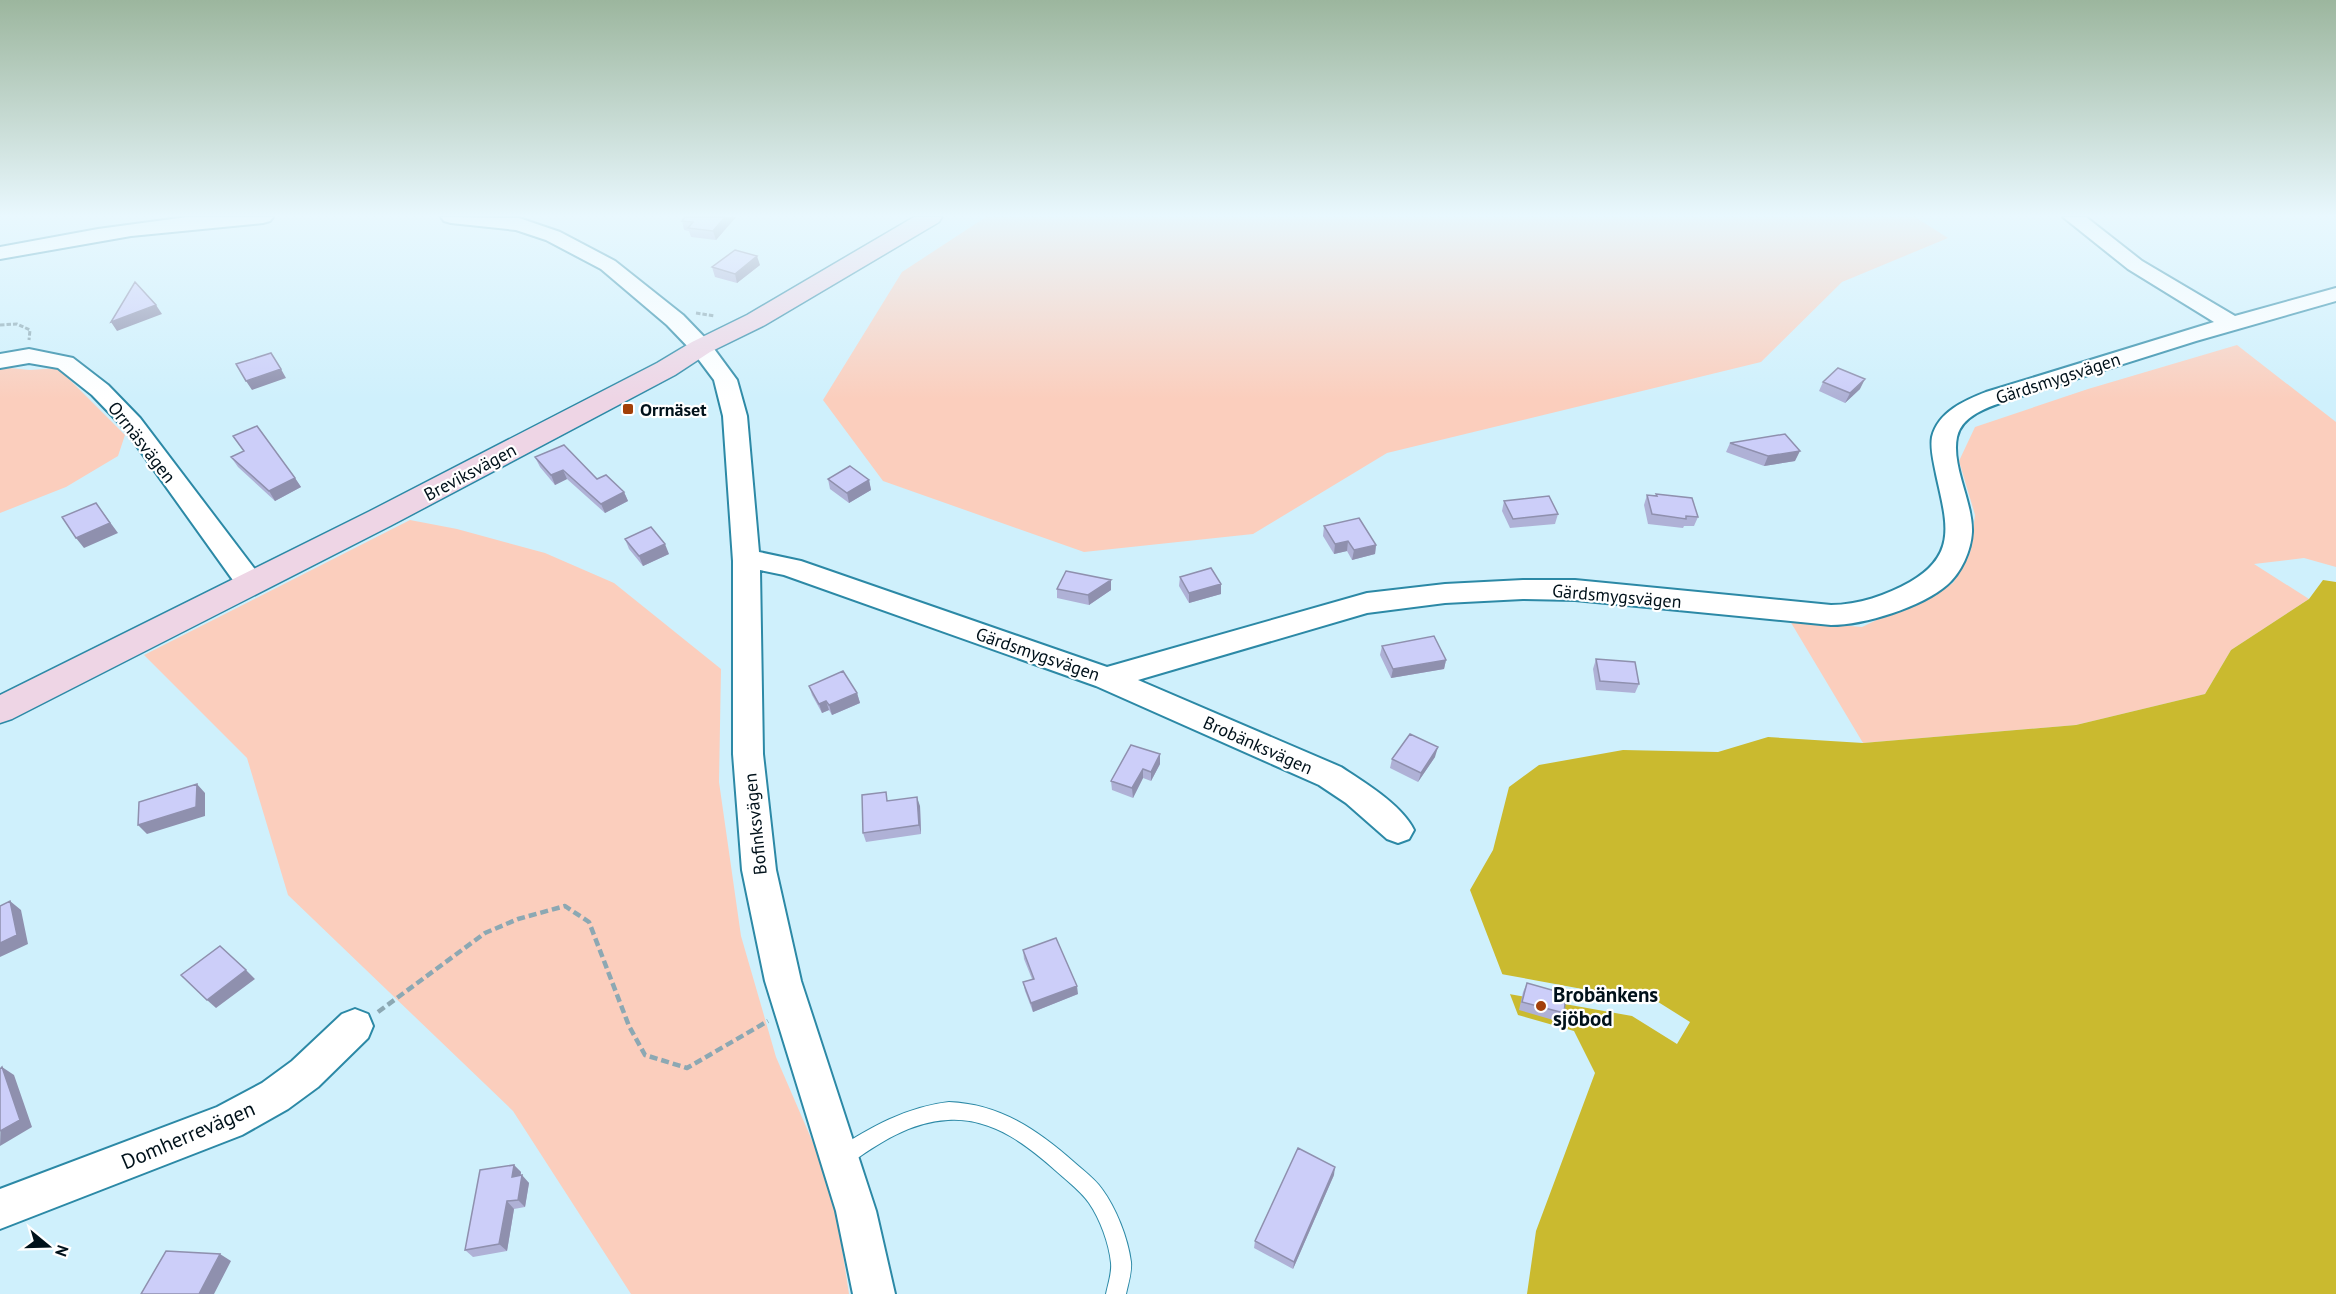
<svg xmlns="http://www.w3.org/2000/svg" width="2336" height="1294" viewBox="0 0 2336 1294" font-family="'PT Sans',sans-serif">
<rect width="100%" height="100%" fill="#cff0fc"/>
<path fill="#fbcebd" d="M986,217H1915L1948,238L1842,282L1761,362L1387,453L1253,534L1084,552L883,481L823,400L902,272Z
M2237,345L2336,422V567L2304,558L2254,564L2309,599L2231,650L2205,694L2076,725L1863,743L1790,621L1862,627L1953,583L1970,553L1975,515L1959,461L1975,427L2088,389Z
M0,367L30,370L58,368L125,435L118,456L66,487L0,513Z
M410,520L457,529L545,553L614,583L721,669L719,782L741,936L776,1057L833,1189L849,1294H631L513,1111L288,895L247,758L144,655Z"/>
<path fill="#caba2f" d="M2323,580L2336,582V1294H1527L1536,1231L1595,1073L1574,1031L1518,1015L1470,890L1493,850L1509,787L1539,765L1623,750L1718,752L1768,737L1863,743L2076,725L2205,694L2231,650L2309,599Z"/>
<path fill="#cff0fc" d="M1501,974L1642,1000L1647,995L1690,1022L1677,1044L1632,1016L1509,994Z"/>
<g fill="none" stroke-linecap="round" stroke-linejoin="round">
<defs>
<path id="lane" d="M949,1102C1000,1104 1038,1130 1075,1163C1084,1171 1095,1179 1102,1189C1116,1208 1128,1238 1131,1262C1132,1273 1128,1284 1126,1294H1106C1108,1284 1112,1273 1111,1263C1109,1243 1100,1219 1089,1203C1082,1193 1072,1185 1063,1177C1031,1148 994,1117 948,1120C910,1122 879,1143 849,1164L842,1166L835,1164L833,1157L835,1150C871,1127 906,1107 949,1102Z"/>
<path id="street" d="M187,217H273L270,221L263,223L131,236L0,259V247L98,229Z
M441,217L519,218L560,232L615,261L683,315L709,342L737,380L747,416L759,552L801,561L1107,667L1367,593L1445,584L1523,580H1575L1831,605C1858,605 1887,595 1910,582C1959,554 1946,521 1936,474C1934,463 1930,449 1932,437C1938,412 1965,400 1986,392L2214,322L2128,269L2063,217H2086L2142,261L2235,316L2336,288V301L2196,341L2015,398C1995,405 1962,413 1957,437C1951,466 1973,502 1972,532C1971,551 1961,573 1947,585C1922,607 1864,625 1831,625L1575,600L1523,599L1445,603L1367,613L1138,680L1341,767C1364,782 1402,805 1414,830L1409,839L1398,843L1387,839L1346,803L1319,785L1096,686L784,575L760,570L763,754L776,870L801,981L876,1211L895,1294H853L836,1211L765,981L742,870L733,754V561L723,416L714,380L693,352L667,325L601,269L546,240L516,230L451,223L444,221Z
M29,349L73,358L108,385L140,418L260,576L264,583L260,590L250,592L240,590L124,428L92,395L58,368L29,363L0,368V354Z
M355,1009L368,1014L373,1026L368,1038L318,1087L288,1109L242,1135L0,1229V1189L217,1107L262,1083L292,1061L342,1014Z"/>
<path id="secondary" d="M914,217H942L939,222L765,325L710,352L675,375L392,525L12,719L0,723V695L370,511L657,363L692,342L747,315Z"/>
</defs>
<use href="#lane" stroke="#2c89a6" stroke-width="2"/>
<use href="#street" stroke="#2c89a6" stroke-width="4"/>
<use href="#secondary" stroke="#2c89a6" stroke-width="3"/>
<path stroke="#8ca8b3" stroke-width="3" stroke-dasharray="4.5 2" stroke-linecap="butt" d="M696,313L715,316
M0,325L17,324L30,330L29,340"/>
<path stroke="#8ca8b3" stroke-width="4.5" stroke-dasharray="8 4" stroke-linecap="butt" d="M378,1012L485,933L518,919L565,906L589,922L629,1026L645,1055L687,1068L768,1021"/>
<use href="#lane" fill="#fff" fill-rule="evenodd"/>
<use href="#street" fill="#fff" fill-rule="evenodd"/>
<use href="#secondary" fill="#eed5e5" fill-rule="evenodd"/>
</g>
<path fill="#afb1d6" d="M685,217H736L716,240L691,237L689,231L684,230L682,221Z
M760,265L737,283L715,277L712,267Z
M1823,382L1860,389L1845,403L1819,391Z
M233,436L295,478L301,487L275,501L238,467L231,457L244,452Z
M1730,443L1795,461L1764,466L1726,452Z
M535,457L597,479L624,492L628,501L605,513L567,479L555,485L540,467Z
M828,479L869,480L871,490L849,503L830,489Z
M1656,494L1698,517L1694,526H1684L1683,528L1648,524L1644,505L1647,495L1656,496Z
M1504,501L1558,514L1555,524L1510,528L1502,511Z
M1324,526L1376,545L1375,554L1352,560L1347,551L1334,554L1323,536Z
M625,539L669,554L643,566L629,549Z
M1180,577L1221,594L1189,603L1179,586Z
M1111,580V590L1089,605L1057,598V589Z
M1382,646L1446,660L1444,669L1391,678L1380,655Z
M1596,659L1639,684L1635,693L1596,690L1593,669Z
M809,686L857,693L860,703L832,715L829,710L822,713L812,695Z
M1160,754V764L1151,781L1143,778L1133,798L1112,790L1111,781Z
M1435,757L1418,782L1390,768L1392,759Z
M889,801L920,806L921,834L866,842L863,833Z
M1023,950L1078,994L1033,1012L1025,991L1023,982L1032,979L1024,959Z
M1527,983L1564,1013L1560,1022L1519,1010L1523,992Z
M514,1165L521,1172V1176L529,1183L525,1207L514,1209L507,1251L473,1257L465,1250Z
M1334,1175L1293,1269L1254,1248L1255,1241Z"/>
<path fill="#8f90ae" d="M725,217H736L716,240L713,231Z
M757,256L760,265L737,283L735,274Z
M156,305L162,314L117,331L111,322Z
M281,369L286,378L252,390L246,381Z
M1865,379L1860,389L1845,403L1850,393Z
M1800,451L1795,461L1764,466L1768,456Z
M563,470L567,479L555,485L551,475Z
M295,478L301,487L275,501L269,491Z
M869,480L871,490L849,503L847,493Z
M624,492L628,501L605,513L601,504Z
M96,503L118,533L84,548L76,538Z
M1348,541L1347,551L1334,554L1335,544Z
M665,544L669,554L643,566L639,556Z
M1376,545L1375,554L1352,560L1354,550Z
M1111,580V590L1089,605L1088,595Z
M1221,584V594L1189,603V593Z
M1446,660L1444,669L1391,678L1393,669Z
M857,693L860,703L832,715L829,705Z
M826,701L829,710L822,713L819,704Z
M1438,747L1435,757L1418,782L1421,773Z
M1160,754V764L1151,781V772Z
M1143,769V778L1133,798L1132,788Z
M197,784L205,793V816L147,834L138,825Z
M917,797L920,806L921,834L919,825Z
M10,901L21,910L28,944L0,957V943Z
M246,970L255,979L216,1008L207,1000Z
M1077,986L1078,994L1033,1012L1031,1003Z
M2,1067L14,1075L32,1127L0,1146Z
M514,1165L521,1172L519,1184L512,1177Z
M1335,1167L1334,1175L1293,1269L1294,1262Z
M522,1175L529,1183L525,1207L518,1200Z
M507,1201L514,1209L507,1251L499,1244Z
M220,1254L231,1261L214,1294H199Z"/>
<path fill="#cccef9" stroke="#8f90ae" stroke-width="1.5" d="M685,217H725L713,231L688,228L693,222L682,221Z
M735,250L757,256L735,274L712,267Z
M135,282L156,305L111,322Z
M271,353L281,369L246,381L236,364Z
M1838,368L1865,379L1850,393L1823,382Z
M257,426L295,478L269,491L231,457L244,451L233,436Z
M1785,434L1800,451L1768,456L1730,443Z
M564,445L597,479L606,475L624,492L601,504L563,470L551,475L535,457Z
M850,466L869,480L847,493L828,479Z
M1656,494L1692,498L1698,517L1686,516V519L1652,514L1647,495L1657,496Z
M1549,496L1558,514L1513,519L1504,501Z
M96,503L110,523L76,538L62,517Z
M1359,518L1376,545L1354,550L1348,541L1335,544L1324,526Z
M651,527L665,544L639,556L625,539Z
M1211,568L1221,584L1189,593L1180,577Z
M1066,571L1111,580L1088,595L1057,589Z
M1434,636L1446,660L1393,669L1382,646Z
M1596,659L1635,662L1639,684L1600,681Z
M843,671L857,693L829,705L826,701L819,704L809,686Z
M1410,734L1438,747L1421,773L1392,759Z
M1131,745L1160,754L1151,772L1143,769L1132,788L1111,781Z
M197,784L196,807L138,825L139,802Z
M886,792L887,801L917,797L919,825L863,833L862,795Z
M10,901L17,935L0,943V906Z
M1056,938L1077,986L1031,1003L1023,982L1034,979L1023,950Z
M220,946L246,970L207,1000L181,975Z
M1527,983L1566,994L1564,1013L1522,1002Z
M2,1067L20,1120L0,1131V1069Z
M1298,1148L1335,1167L1294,1262L1255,1241Z
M514,1165L512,1177L522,1175L518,1200L507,1201L499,1244L465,1250L480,1170Z
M166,1251L220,1254L199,1294H141Z"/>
<linearGradient id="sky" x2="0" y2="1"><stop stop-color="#9cb69e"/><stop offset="0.54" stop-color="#e9f8fe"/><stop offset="1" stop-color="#e9f8fe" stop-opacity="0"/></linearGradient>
<rect width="2336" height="399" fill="url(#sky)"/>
<g fill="#a34009" stroke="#fff" stroke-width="2">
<rect x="622" y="403" width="12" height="12" rx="3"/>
<circle cx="1541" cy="1006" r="6"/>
</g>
<g text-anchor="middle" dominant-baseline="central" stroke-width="4.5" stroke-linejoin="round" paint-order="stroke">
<g font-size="18" fill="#00111a" stroke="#fff">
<text transform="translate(2058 378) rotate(-18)">Gärdsmygsvägen</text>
<text transform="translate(142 442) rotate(52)">Orrnäsvägen</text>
<text transform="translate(470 472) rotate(-28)">Breviksvägen</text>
<text transform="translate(1617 596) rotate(5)">Gärdsmygsvägen</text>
<text transform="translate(1038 654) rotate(19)">Gärdsmygsvägen</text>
<text transform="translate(1258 745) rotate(24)">Brobänksvägen</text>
<text transform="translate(755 824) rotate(-96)">Bofinksvägen</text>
</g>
<g font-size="18" font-weight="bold" fill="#00111a" stroke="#fff" text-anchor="start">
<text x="640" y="409">Orrnäset</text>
</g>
<g font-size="21" font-weight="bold" fill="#00111a" stroke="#fff" text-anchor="start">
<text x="1553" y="994">Brobänkens<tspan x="1553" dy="24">sjöbod</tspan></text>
</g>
<g font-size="21" fill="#00111a" stroke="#fff">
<text transform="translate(188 1135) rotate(-23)">Domherrevägen</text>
</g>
</g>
<g transform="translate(48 1246) rotate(109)" stroke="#ffffff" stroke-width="4.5" paint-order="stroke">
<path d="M0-4.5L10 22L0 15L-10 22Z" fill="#00111a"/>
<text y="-9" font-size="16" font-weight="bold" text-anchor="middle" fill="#00111a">N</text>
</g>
</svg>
